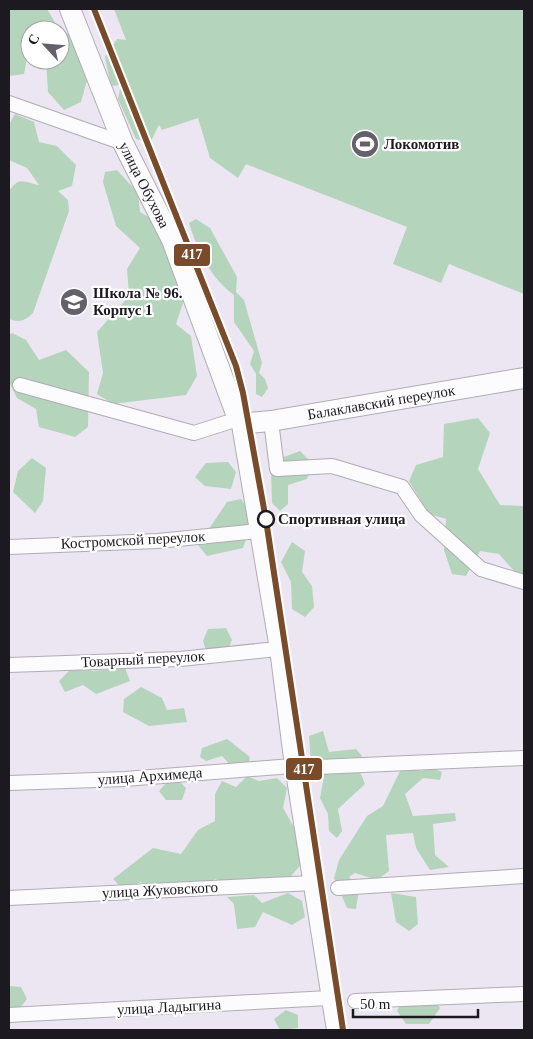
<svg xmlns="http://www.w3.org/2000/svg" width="533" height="1039" viewBox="0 0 533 1039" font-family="'Times New Roman',serif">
<rect width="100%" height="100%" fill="#ece6f2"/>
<path fill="#b5d4bc" d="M9,9H47L59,29L80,40L90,69L81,102L64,110L48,92L46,60H60V30H30V43L24,74L9,76Z
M114,9H524V294L449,264L441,283L393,264L407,227L246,164L238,178L210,158L198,118L162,130L159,125L150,143L136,139L118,99L121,85L111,86L105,57L117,39L126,40Z
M15,114L34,122L39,142L57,146L76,165L72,186L58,191L68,200L69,211L33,313C25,321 19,323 9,319V191C20,176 23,182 39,185L27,168L9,160L10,139L9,124Z
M117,170L138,193L140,212L157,222L184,300L176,324L191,336L197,376L186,395L113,404L97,394L103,373L97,332L129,296L127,269L140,248L116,226L103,182L105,172Z
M196,219L210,228L237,277L236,292L244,300L262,363L259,373L265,379L268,388L262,397L256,394V374L250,364L254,351L234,322V295C211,279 197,249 189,223Z
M12,333L26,340L39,360L66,350L89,372L88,427L75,437L39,427L36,409L17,398L9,382V335Z
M478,418L490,433L478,469L500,505L524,506V575L515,572L499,554L480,551L466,576L452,574L444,550L446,519L429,514L409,481L416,465L443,457L444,424Z
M300,451L313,464L307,479L288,485V504L280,511L272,503L271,469L281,458Z
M32,458L46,468L43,501L35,513L13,492L18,471Z
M228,462L236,472L231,489L205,486L195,477L206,463Z
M241,499L254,517L243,548L207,556L198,545L227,502Z
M292,542L305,551L302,572L312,586L314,607L305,617L292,609L291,582L281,562Z
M226,628L232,640L225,657H208L203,641L208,629Z
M77,663L92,671L125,668L130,681L96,694L83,685L65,692L59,681Z
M141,687L162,698L167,710L184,708L187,722L149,726L123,712L124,699Z
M323,731L329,752L356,749L362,756L358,767L365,784L338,809L342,831L337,838L329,831L328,814L320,798L324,776L311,763L309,736Z
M227,739L250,757L248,766L233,768L222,756L206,761L200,757L202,748Z
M402,767L422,771L431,767L442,772L440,780L423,778L405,794L413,816L455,813L456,821L433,824L435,855L449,867L430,870L416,848L413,833L386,835L389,871L377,880L355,873L349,877L359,889L356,909L347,908L334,878L339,860L367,816L383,806Z
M247,776L259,781L277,778L287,788L283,808L295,829L304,861L286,882L264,877L256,885H235L215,879L207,886L149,889L141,882L124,890L113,879L153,848L181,854L198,830L215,821V794L222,781L236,787Z
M179,781L186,788L182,800H166L159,791L166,783Z
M288,893L302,901L305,917L292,925L263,912L255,927L237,929L234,904L227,897L254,895L262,903Z
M391,893L416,897L418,924L409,931L396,922Z
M9,986L21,987L27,999L19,1009H9Z
M434,999L440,1008L429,1024H406L397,1011L402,1001Z
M286,1010L298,1015V1028L280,1030L274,1019Z"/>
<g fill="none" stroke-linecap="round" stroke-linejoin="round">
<defs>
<path id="street" d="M9,103L123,143
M20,385L194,433L238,419L277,649L292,766L334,1030
M271,421L277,469L332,466L402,487L421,515L481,569L524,582
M9,547L158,541L258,531
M9,665L180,659L277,649
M318,767L524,758
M9,783L125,779L292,766
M338,888L524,876
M9,898L312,883
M355,1001L524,994
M9,1015L329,998"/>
<g id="secondary">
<path id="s1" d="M70,9L123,143L172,240L238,419L249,423L271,421L524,378"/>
</g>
</defs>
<use href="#street" stroke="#b0acb4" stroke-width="16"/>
<use href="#secondary" stroke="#b0acb4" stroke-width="22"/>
<use href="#street" stroke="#fcfbfd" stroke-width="14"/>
<use href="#secondary" stroke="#fcfbfd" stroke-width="20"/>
<defs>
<path id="tram-1" d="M94,9L236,366L243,393L266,520L343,1030"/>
</defs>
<use href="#tram-1" stroke="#fff" stroke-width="10"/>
<use href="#tram-1" stroke="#7a4b2a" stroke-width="6"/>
</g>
<defs>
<symbol id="stadium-disc" viewBox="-11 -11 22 22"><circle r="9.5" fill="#65616a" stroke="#fff"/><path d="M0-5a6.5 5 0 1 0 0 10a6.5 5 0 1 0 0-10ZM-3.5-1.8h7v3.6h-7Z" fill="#fff"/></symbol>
<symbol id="school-disc" viewBox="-11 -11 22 22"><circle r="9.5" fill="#65616a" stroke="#fff"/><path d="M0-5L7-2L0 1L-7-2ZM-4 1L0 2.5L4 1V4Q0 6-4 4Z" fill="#fff"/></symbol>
</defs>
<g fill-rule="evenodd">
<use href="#stadium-disc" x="349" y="128" width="32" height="32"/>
<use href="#school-disc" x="58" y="286" width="32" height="32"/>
</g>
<circle fill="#fff" stroke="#1d1921" stroke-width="2.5" cx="266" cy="519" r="8"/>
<g text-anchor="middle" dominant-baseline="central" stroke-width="4.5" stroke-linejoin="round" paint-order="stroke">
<g font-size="15" font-weight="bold" fill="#1d1921" stroke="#fff" text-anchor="start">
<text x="384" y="144">Локомотив</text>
<text x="93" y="293">Школа № 96.<tspan x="93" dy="17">Корпус 1</tspan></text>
</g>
<g font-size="15" fill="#1d1921" stroke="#fff">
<text stroke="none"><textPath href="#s1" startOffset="191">улица Обухова</textPath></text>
<text stroke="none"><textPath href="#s1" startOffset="589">Балаклавский переулок</textPath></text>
<text transform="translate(133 540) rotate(-3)">Костромской переулок</text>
<text transform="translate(143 659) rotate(-3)">Товарный переулок</text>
<text transform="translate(150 776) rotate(-4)">улица Архимеда</text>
<text transform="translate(160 890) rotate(-3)">улица Жуковского</text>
<text transform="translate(169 1007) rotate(-3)">улица Ладыгина</text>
</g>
<g font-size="15" font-weight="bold" fill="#1d1921" stroke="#fff" text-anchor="start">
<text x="278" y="519">Спортивная улица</text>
</g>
</g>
<g stroke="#fff" stroke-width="2">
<rect x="173" y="243" width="38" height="24" rx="5" fill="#7a4b2a"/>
<rect x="285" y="757" width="38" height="24" rx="5" fill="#7a4b2a"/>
</g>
<g font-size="14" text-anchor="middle" font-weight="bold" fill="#fff">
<text x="192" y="259">417</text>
<text x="304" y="774">417</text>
</g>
<rect width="533" height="1039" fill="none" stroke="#1d1921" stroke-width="20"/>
<g transform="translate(45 45) rotate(296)"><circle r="24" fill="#ffffff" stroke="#a5a3a6"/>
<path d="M0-4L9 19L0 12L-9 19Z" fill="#65616a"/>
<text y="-8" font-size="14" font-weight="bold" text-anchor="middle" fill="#1d1921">С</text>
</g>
<path d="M353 1009v8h125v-8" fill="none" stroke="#1d1921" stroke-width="2.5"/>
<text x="360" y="1009" font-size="15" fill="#1d1921" stroke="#ffffff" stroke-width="4" paint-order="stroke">50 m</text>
</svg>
